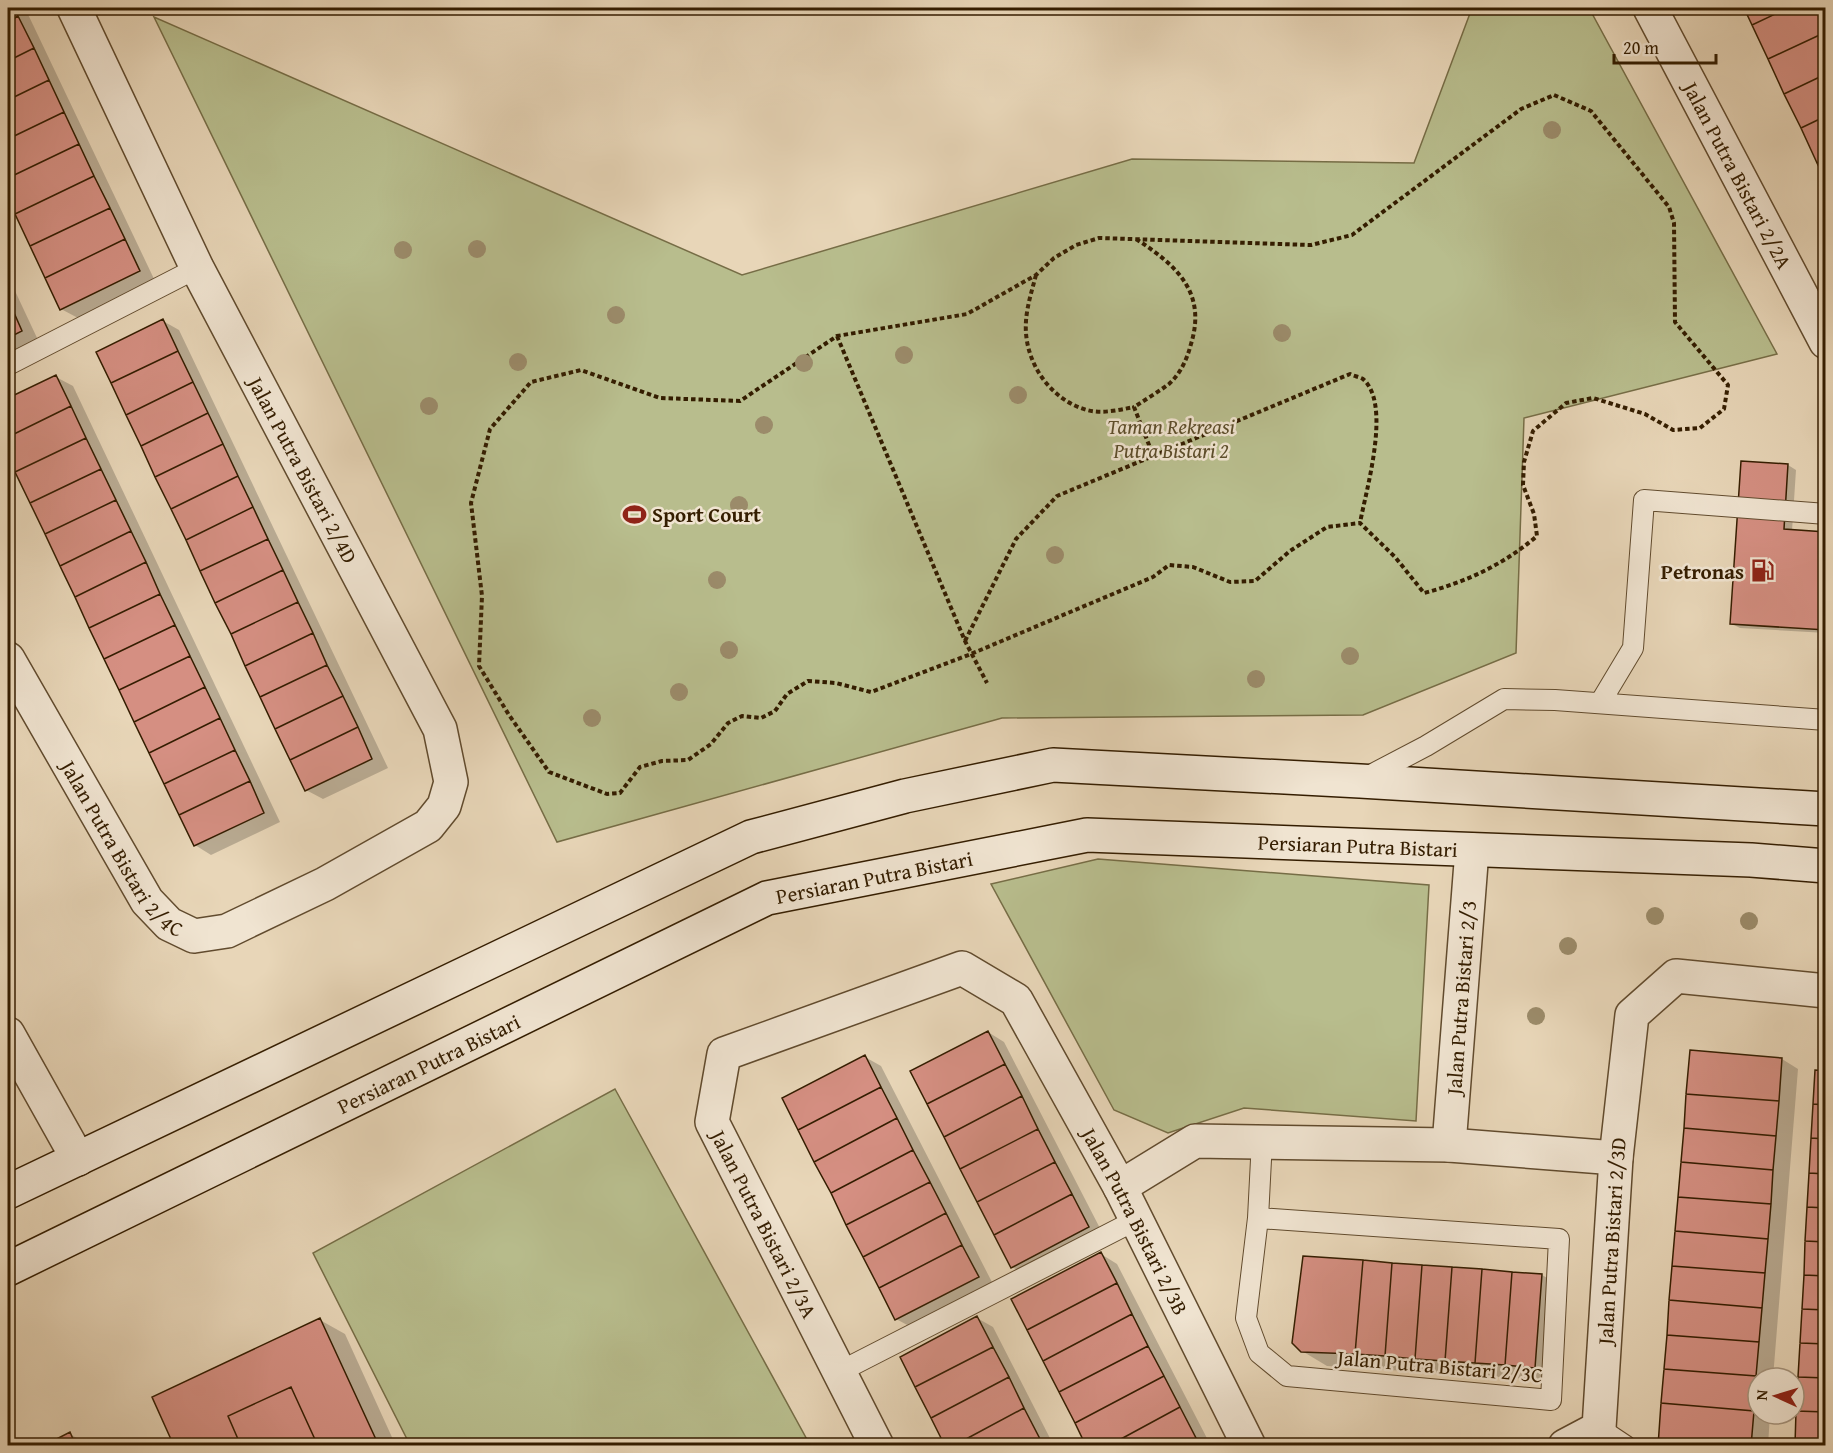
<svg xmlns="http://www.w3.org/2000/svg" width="1833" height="1453" viewBox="0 0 1833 1453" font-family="'Gentium Book Plus',serif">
<rect width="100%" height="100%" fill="#e8d6b8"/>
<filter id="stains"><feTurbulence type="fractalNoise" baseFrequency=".00333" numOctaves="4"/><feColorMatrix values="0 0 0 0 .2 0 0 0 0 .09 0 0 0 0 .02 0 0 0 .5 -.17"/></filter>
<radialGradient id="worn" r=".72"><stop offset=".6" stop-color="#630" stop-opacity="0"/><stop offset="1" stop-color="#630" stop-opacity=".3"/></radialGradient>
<path fill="#b8bd8d" stroke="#766d46" stroke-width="1.5" d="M1472,8H1589L1777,354L1524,418L1516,653L1363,715L1002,718L557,842L154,17L742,275L1132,159L1414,163Z
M1098,859L1429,885L1416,1121L1244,1108L1168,1133L1114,1110L991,884Z
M615,1089L810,1445H410L313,1253Z"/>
<path fill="#0003" d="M8,8H25L155,281L78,318L61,309L8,196Z
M1745,8H1826V177Z
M8,276L38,340L8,355Z
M163,321L179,330L388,768L323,799L306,790Z
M56,377L73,386L280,822L211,855L195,845L8,452V400Z
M1742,463L1788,465L1796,470L1792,531L1826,533V633L1740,628L1732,624Z
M988,1032L1004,1042L1104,1236L1029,1276L1012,1267Z
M865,1057L881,1066L994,1286L913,1328L896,1319Z
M1782,1059L1798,1069L1773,1378H1758V1414H1770L1768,1446H1659Z
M1101,1254L1117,1264L1211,1446H1088Z
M1542,1275L1566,1289L1559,1381L1327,1366L1302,1351Z
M977,1318L993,1327L1054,1446H947Z
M320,1320L345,1334L396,1446H176Z
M70,1434L90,1446H47Z"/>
<path fill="#d58f82" stroke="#341d00" stroke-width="1.5" d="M8,8H14L18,16L8,22Z
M1744,8H1788L1752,25Z
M1788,8H1826V32L1768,59L1752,25Z
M18,16L34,48L8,61V22Z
M1826,32V74L1784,94L1768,59Z
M34,48L49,80L8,100V61Z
M1826,74V116L1801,128L1784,94Z
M49,80L64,112L8,139V100Z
M64,112L79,144L8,178V139Z
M1826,116V158L1817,163L1801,128Z
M79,144L94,176L15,214L8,199V178Z
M1826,158V181L1817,163Z
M94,176L110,208L30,246L15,214Z
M110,208L125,239L45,278L30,246Z
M125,239L140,271L60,310L45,278Z
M8,299L22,331L8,338Z
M163,319L178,351L111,383L96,352Z
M178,351L193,382L126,415L111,383Z
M56,375L71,406L8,437V398Z
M193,382L208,413L141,446L126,415Z
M71,406L86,438L15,472L8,456V437Z
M208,413L223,444L155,477L141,446Z
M86,438L101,469L30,503L15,472Z
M223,444L238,476L171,509L155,477Z
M1741,461L1788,464L1784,529L1826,532V630L1730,624Z
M101,469L116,500L45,534L30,503Z
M238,476L253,507L186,540L171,509Z
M116,500L131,531L60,566L45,534Z
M253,507L268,539L200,571L186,540Z
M131,531L146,562L75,597L60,566Z
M268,539L283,570L215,603L200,571Z
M146,562L160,594L89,628L75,597Z
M283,570L298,602L231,634L215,603Z
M160,594L175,625L104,659L89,628Z
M298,602L313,633L245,666L231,634Z
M175,625L190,656L119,690L104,659Z
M313,633L327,665L260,697L245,666Z
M190,656L205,687L134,722L119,690Z
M327,665L343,696L275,729L260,697Z
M205,687L220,718L149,753L134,722Z
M343,696L358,727L290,760L275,729Z
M220,718L235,750L164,784L149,753Z
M358,727L372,759L305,791L290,760Z
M235,750L250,781L179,815L164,784Z
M250,781L264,813L194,846L179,815Z
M988,1031L1005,1064L927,1104L910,1071Z
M1690,1050L1782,1058L1779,1101L1686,1094Z
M865,1055L881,1087L798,1130L782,1098Z
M1005,1064L1022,1096L944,1137L927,1104Z
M1815,1070L1826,1071V1105L1813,1104Z
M881,1087L897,1118L814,1162L798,1130Z
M1686,1094L1779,1101L1776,1136L1684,1128Z
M1022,1096L1038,1129L960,1169L944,1137Z
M1813,1104L1826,1105V1139L1811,1138Z
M897,1118L913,1150L831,1193L814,1162Z
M1684,1128L1776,1136L1773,1170L1681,1162Z
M1038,1129L1055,1162L977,1202L960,1169Z
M1811,1138L1826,1139V1174L1809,1173Z
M913,1150L930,1182L846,1225L831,1193Z
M1055,1162L1072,1194L994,1235L977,1202Z
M1681,1162L1773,1170L1771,1204L1678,1197Z
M1809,1173L1826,1174V1208L1807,1207Z
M930,1182L946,1213L863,1257L846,1225Z
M1072,1194L1089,1227L1011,1268L994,1235Z
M1678,1197L1771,1204L1768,1239L1675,1231Z
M1807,1207L1826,1208V1242L1805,1241Z
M946,1213L962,1245L879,1288L863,1257Z
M1675,1231L1768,1239L1765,1273L1672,1266Z
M1805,1241L1826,1242V1276L1804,1275Z
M962,1245L979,1277L895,1320L879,1288Z
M1101,1252L1117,1283L1027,1330L1011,1299Z
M1303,1256L1363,1260L1355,1354L1301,1352L1292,1343Z
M1363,1260L1392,1263L1385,1356L1355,1354Z
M1392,1263L1422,1265L1415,1359L1385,1356Z
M1422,1265L1452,1267L1445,1361L1415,1359Z
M1672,1266L1765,1273L1762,1308L1669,1300Z
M1452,1267L1482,1269L1475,1363L1445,1361Z
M1482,1269L1512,1272L1505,1365L1475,1363Z
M1512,1272L1542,1274L1535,1368L1505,1365Z
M1804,1275L1826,1276V1310L1802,1309Z
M1117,1283L1132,1314L1043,1361L1027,1330Z
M1669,1300L1762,1308L1759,1342L1667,1335Z
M1802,1309L1826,1310V1344L1800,1343Z
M1132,1314L1148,1346L1059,1392L1043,1361Z
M977,1316L993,1347L915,1387L900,1357Z
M320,1318L379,1446H318L291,1387L228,1416L241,1446H174L152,1397Z
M1667,1335L1759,1342L1756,1376L1664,1369Z
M1800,1343L1826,1344V1378L1798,1377Z
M1148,1346L1164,1376L1075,1423L1059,1392Z
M993,1347L1009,1377L931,1418L915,1387Z
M1664,1369L1756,1376L1754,1411L1661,1403Z
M1164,1376L1180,1407L1108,1446H1086L1075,1423Z
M1009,1377L1024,1408L953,1446H945L931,1418Z
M1798,1377L1826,1378V1412L1796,1411Z
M291,1387L318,1446H241L228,1416Z
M1661,1403L1754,1411L1751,1446H1658Z
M1180,1407L1196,1438L1182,1446H1108Z
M1024,1408L1040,1439L1028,1446H953Z
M1796,1411L1826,1412V1446L1795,1445Z
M70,1432L76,1446H43Z"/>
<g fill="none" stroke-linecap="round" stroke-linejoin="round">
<defs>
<path id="lane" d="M8,365L197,268
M1600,703L1633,648L1644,500L1826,514
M1365,778L1426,746L1504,699L1555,700L1826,720
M1258,1218L1559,1239L1551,1400L1287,1376L1259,1353L1246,1318L1258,1218L1262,1140
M841,1371L1136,1220
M1599,1428L1626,1446"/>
<g id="street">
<path id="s1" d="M1650,8L1826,342"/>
<path id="s2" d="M8,659L147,901L169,924L194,936L227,931L325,884L428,826L444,806L451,782L440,729L197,268L74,8"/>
<path d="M8,1034L78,1159"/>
<path id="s3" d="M1449,1145L1472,850"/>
<path d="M1120,1187L1195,1141L1449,1145L1616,1158"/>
<path id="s4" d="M877,1446L712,1122L724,1054L962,968L1016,1000L1120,1187L1249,1446"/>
<path id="s5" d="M1565,1446L1599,1428L1616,1158L1632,1015L1676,976L1826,991"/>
</g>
<g id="secondary">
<path d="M8,1192L751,837L905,796L1053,765L1360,781L1826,809"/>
<path id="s6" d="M8,1269L767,898L1087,835L1751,860L1826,866"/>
</g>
</defs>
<use href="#lane" stroke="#614b2e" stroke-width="22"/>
<use href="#street" stroke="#614b2e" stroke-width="36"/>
<use href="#secondary" stroke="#341d00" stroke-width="36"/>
<path stroke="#341d00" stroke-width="4" stroke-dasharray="4.5 3" stroke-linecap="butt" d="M1554,95L1591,111L1669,207L1674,223L1675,322L1728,385L1724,409L1700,428L1673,430L1645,414L1593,398L1566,403L1533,431L1524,462L1523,485L1534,514L1537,536C1503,565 1466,582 1424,593L1395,557L1360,523L1327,527L1290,551L1255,581L1230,582L1193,567L1169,565L1153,577L971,654L871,692L836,683L808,681L787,694L775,711L761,718L742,716L728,723L711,744L688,760L662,761L640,767L620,793L607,794L549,772L509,715L479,666L482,596L471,503L490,429L531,382L581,370L660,398L740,401L837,336L967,314L1036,275L1054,258L1076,245L1099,238L1311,245L1352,235L1521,109Z
M1136,239C1176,265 1207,292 1191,344C1187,359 1181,373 1169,384C1158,392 1145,400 1134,407L1153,455
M1036,275C1032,290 1027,306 1026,321C1023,361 1050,400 1087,410C1102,414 1119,410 1134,407
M837,336L965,641L987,683
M965,641L1016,539L1057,496L1350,374C1353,376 1360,377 1363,379C1392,404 1366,490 1360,523"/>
<use href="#lane" stroke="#f0e4d1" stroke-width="20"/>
<use href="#street" stroke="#f0e4d1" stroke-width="33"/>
<use href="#secondary" stroke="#f0e4d1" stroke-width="33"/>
</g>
<g fill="#9b8b6a">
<circle cx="1552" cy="130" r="9"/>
<circle cx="477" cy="249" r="9"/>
<circle cx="403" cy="250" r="9"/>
<circle cx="616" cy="315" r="9"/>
<circle cx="1282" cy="333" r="9"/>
<circle cx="904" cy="355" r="9"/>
<circle cx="518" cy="362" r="9"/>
<circle cx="804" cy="363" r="9"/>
<circle cx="1018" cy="395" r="9"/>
<circle cx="429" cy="406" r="9"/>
<circle cx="764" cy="425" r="9"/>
<circle cx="739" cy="505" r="9"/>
<circle cx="1055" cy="555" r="9"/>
<circle cx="717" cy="580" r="9"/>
<circle cx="729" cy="650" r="9"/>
<circle cx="1350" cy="656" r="9"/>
<circle cx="1256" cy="679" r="9"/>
<circle cx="679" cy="692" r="9"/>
<circle cx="592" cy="718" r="9"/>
<circle cx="1655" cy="916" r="9"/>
<circle cx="1749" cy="921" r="9"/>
<circle cx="1568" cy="946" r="9"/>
<circle cx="1536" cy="1016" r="9"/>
</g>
<defs>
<symbol id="stadium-bare" viewBox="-9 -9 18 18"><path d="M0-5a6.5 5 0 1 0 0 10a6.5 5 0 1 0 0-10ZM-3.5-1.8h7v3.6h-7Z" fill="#8f2418" stroke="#f0e4d1" stroke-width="2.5" paint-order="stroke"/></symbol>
<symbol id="fuel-bare" viewBox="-9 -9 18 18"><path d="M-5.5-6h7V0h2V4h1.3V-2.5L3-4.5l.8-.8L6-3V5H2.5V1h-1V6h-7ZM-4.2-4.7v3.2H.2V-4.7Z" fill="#8f2418" stroke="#f0e4d1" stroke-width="2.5" paint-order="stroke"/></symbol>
</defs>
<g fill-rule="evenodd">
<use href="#stadium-bare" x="618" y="498" width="33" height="33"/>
<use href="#fuel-bare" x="1746" y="554" width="33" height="33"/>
</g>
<g text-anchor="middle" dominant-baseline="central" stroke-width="5" stroke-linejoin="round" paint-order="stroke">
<g font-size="21" fill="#341d00" stroke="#f0e4d1">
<text stroke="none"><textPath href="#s1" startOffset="189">Jalan Putra Bistari 2/2A</textPath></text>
<text transform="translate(303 470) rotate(62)">Jalan Putra Bistari 2/4D</text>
<text stroke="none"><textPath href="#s2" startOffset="222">Jalan Putra Bistari 2/4C</textPath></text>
<text stroke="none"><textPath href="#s6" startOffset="1442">Persiaran Putra Bistari</textPath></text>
<text stroke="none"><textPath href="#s6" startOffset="954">Persiaran Putra Bistari</textPath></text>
<text stroke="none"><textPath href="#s3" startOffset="148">Jalan Putra Bistari 2/3</textPath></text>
<text stroke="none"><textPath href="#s6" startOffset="468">Persiaran Putra Bistari</textPath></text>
<text stroke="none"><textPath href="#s4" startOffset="1000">Jalan Putra Bistari 2/3B</textPath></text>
<text transform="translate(764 1224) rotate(63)">Jalan Putra Bistari 2/3A</text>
<text stroke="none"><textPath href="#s5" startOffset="226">Jalan Putra Bistari 2/3D</textPath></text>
<text transform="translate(1440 1366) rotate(5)">Jalan Putra Bistari 2/3C</text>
</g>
<g font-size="21" font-style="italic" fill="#5c4d2a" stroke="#f0e4d1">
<text x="1171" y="426">Taman Rekreasi<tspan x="1171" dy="24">Putra Bistari 2</tspan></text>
</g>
<g font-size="21" font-weight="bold" fill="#341d00" stroke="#f0e4d1" text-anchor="start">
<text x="652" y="514">Sport Court</text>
<text x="1744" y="571" text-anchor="end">Petronas</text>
</g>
</g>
<rect width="1833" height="1453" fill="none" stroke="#e8d6b8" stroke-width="30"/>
<rect x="9" y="9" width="1815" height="1435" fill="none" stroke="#341d00" stroke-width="3"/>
<rect x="15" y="15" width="1803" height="1423" fill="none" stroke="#341d00" stroke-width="1.5"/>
<g transform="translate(1776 1396) rotate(274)"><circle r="28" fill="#f0e4d1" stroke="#a5947d" stroke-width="1.5"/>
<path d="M0-4.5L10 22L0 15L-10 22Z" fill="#8f2418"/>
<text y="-9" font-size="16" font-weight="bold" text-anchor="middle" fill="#341d00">N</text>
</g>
<path d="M1614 54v9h102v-9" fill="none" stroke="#341d00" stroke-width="3"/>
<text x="1623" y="54" font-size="18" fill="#341d00" stroke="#f0e4d1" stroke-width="4.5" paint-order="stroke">20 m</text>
<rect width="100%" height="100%" filter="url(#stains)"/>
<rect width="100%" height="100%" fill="url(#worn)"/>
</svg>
